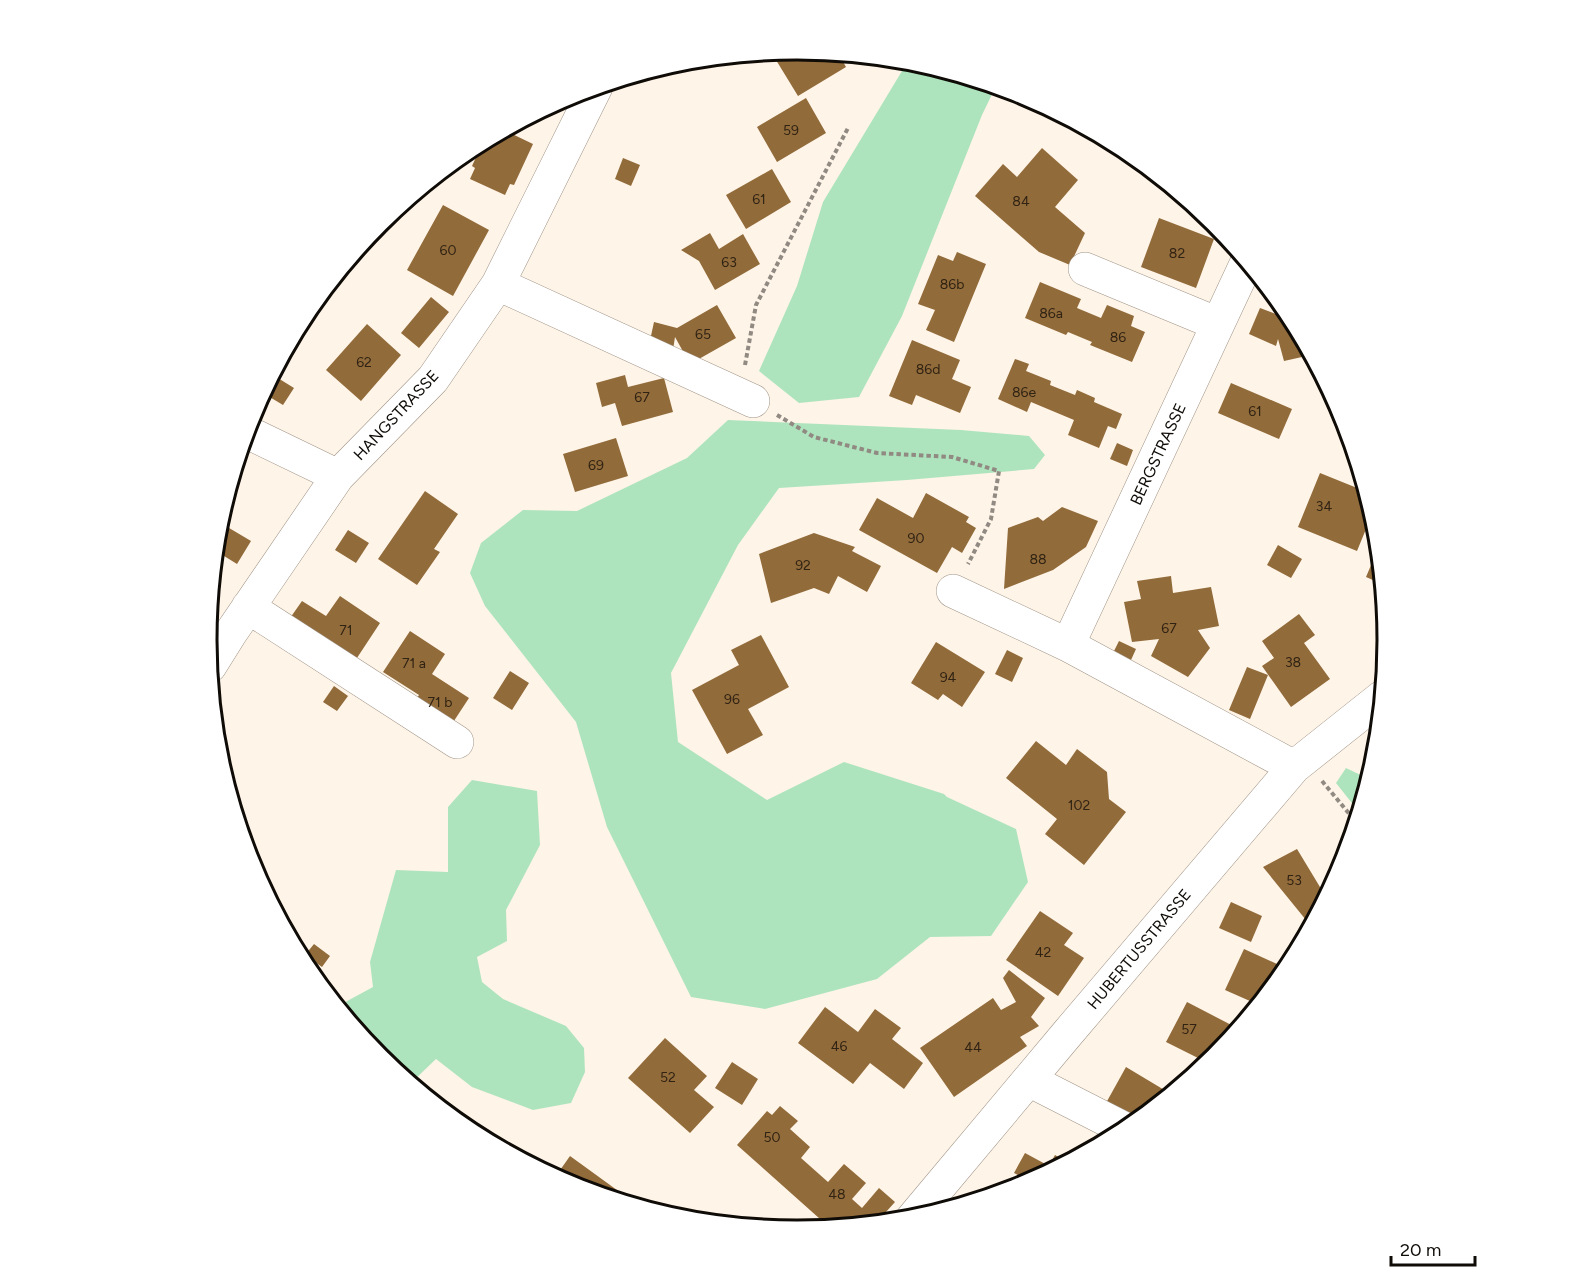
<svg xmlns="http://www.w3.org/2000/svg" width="1595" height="1280" viewBox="0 0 1595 1280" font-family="Figtree,sans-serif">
<rect width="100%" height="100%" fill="#fef4e8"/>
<path fill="#aee4bd" d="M900,60L913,61L996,86L982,115L902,316L859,397L799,403L759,371L797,286L823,202L902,71Z
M728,420L961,430L1029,436L1045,455L1034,469L907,480L779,488L738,545L671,673L678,742L767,800L844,762L944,794L947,797L1016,829L1028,882L991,936L930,937L877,979L765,1009L691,997L607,827L576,722L485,606L470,573L481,543L523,510L577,511L687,458Z
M1346,768L1369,779L1359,812L1336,783Z
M472,780L537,791L540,845L506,910L507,941L477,957L482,982L503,999L566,1026L584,1048L585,1072L571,1103L533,1110L472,1087L436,1059L411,1083L380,1057L338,1006L373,987L370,962L396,870L448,872V807Z"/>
<path fill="#926b3a" d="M793,50L838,53L846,67L798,96L776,60Z
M806,98L826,133L777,162L757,127Z
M504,130L533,144L514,185L510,184L505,195L470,179L475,168L472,166L483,142Z
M1042,148L1078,180L1055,207L1085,233L1070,265L1039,252L975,196L1003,164L1017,177Z
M623,158L640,165L631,186L615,179Z
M772,169L791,202L746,229L726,195Z
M443,205L489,230L453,296L407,270Z
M1159,218L1214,239L1196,288L1141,267Z
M710,233L719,249L743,234L760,264L715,290L699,261L681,250Z
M957,252L986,264L954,342L926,330L935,310L918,304L938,255L953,261Z
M1040,282L1081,299L1077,308L1101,318L1107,305L1134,316L1131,326L1145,332L1132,362L1090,345L1092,342L1068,332L1066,335L1025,318Z
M431,297L449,312L419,348L401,333Z
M717,305L736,338L690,364L675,337L673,350L649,345L654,322L677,328Z
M1260,308L1286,318L1285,322L1293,320L1311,355L1284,361L1278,339L1276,346L1249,334Z
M367,324L401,355L361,401L326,370Z
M912,340L960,360L952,379L971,387L960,413L916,395L912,405L889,396Z
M1015,359L1029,364L1026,371L1051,381L1050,385L1075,395L1077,390L1095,398L1094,402L1122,414L1116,429L1108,426L1099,448L1068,435L1074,420L1031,402L1027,412L998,399Z
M273,375L294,388L283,405L263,393Z
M625,375L628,387L664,378L673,412L622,426L615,403L602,407L596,383Z
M1231,383L1292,409L1279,439L1218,413Z
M616,438L628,476L575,492L563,454Z
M1117,443L1133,450L1127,466L1110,459Z
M1320,473L1367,492L1373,512L1357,551L1298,527Z
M425,491L458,514L434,549L440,552L417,585L378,559Z
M926,493L969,517L966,522L976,528L962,553L952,547L937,573L859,530L877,498L913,518Z
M1062,507L1098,521L1086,547L1053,570L1004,589L1008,528L1038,517L1043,521Z
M219,522L251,541L237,564L216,551Z
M348,530L369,543L356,563L335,550Z
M814,533L855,547L852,551L881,566L867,592L838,576L829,594L814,588L771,603L759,554Z
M1278,545L1302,559L1291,578L1267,565Z
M1377,551L1379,553L1382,584L1366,577Z
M1171,576L1173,593L1211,587L1219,626L1198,630L1210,648L1188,677L1151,656L1159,639L1132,642L1124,602L1141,599L1137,581Z
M340,596L380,623L353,664L288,621L302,601L326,616Z
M1299,614L1315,635L1304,643L1330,679L1291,707L1262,666L1274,658L1262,641Z
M410,631L445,654L432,674L469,698L448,730L411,707L419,695L383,672Z
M761,635L789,687L748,709L763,735L727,754L692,690L739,665L731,650Z
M1119,641L1136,649L1131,660L1114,651Z
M936,642L985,672L962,707L943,694L938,700L911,683Z
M1007,650L1023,658L1012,682L995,674Z
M1247,667L1268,675L1250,719L1229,710Z
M510,671L529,683L512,710L493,698Z
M334,686L348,696L337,711L323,702Z
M1036,741L1066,765L1077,749L1107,772L1109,799L1126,812L1084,865L1045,834L1057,819L1006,778Z
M1297,849L1323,892L1328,895L1312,923L1306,920L1263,867Z
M1231,902L1262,916L1251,942L1219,928Z
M1040,911L1073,933L1064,945L1084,958L1058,996L1006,960Z
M314,944L330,956L322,967L305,955Z
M1244,949L1288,969L1259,1005L1225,990Z
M1009,970L1045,998L1031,1017L1039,1026L1020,1037L1027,1046L954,1097L920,1048L993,998L1001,1010L1016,1002L1003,978Z
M1187,1002L1239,1029L1215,1058L1208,1063L1166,1042Z
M825,1007L858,1032L875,1009L901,1028L892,1039L923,1063L904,1089L870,1063L853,1084L798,1043Z
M665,1038L707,1076L694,1090L714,1107L690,1133L628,1078Z
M732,1062L758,1079L742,1105L715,1088Z
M1126,1067L1171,1094L1137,1121L1106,1103Z
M780,1106L798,1121L790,1129L810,1147L801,1158L828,1182L844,1164L866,1183L852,1199L862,1208L879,1188L895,1202L876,1223L829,1227L737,1145L767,1111L772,1115Z
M1025,1153L1049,1166L1055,1155L1067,1162L1031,1182L1014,1173Z
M570,1156L639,1206L578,1187L558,1173Z"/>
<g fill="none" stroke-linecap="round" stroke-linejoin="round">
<defs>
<path id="minor" d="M1085,269L1218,324
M498,284L753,401
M247,432L338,476
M953,591L1068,645L1294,767
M248,607L457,742
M1068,645L1247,262
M210,666L230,634L338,476L433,379L498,284L596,87
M1029,1080L1127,1130
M912,1219L1067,1034L1294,767L1382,697"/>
</defs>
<use href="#minor" stroke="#a09487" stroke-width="34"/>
<path stroke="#918a82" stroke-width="4" stroke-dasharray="4.5 3" stroke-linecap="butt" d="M745,365L756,305L848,128
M777,415L814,437L877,453L952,457L999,471L991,519L968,564
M1322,781L1356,822"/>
<use href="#minor" stroke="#fff" stroke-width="33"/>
</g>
<g text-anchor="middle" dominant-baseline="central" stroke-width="5" stroke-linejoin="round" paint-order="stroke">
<g font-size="14" fill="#302314">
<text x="791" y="130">59</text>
<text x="759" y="199">61</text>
<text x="1021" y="201">84</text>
<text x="448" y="250">60</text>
<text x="1177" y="253">82</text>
<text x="729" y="262">63</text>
<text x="952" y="284">86b</text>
<text x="1051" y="313">86a</text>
<text x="703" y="334">65</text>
<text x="1118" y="337">86</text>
<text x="364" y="362">62</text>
<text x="928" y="369">86d</text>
<text x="1024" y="392">86e</text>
<text x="642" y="397">67</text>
<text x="1255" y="411">61</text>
<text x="596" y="465">69</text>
<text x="1324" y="506">34</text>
<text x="916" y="538">90</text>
<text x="1038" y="559">88</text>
<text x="803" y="565">92</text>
<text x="1169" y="628">67</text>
<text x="346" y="630">71</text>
<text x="1293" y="662">38</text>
<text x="414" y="663">71 a</text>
<text x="948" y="677">94</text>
<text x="732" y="699">96</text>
<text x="440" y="702">71 b</text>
<text x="1079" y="805">102</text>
<text x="1294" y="880">53</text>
<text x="1043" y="952">42</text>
<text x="1189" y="1029">57</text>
<text x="839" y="1046">46</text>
<text x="973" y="1047">44</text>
<text x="668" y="1077">52</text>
<text x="772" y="1137">50</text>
<text x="837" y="1194">48</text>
</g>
<g font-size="16" fill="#0f0b07" stroke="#fff">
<text transform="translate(396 415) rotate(-47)">HANGSTRASSE</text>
<text transform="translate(1158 454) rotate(-65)">BERGSTRASSE</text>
<text transform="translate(1139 949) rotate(-50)">HUBERTUSSTRASSE</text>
</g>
</g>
<path d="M0 0H1595V1280H0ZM217 640a580 580 0 1 1 1160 0a580 580 0 1 1-1160 0Z" fill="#fff" fill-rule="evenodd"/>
<path fill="none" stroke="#0f0b07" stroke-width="3" d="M217 640a580 580 0 1 1 1160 0a580 580 0 1 1-1160 0Z"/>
<path d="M1391 1256v9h84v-9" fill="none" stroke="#0f0b07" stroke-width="3"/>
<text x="1400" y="1256" font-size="18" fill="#0f0b07" stroke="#ffffff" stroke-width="4.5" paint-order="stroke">20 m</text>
</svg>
